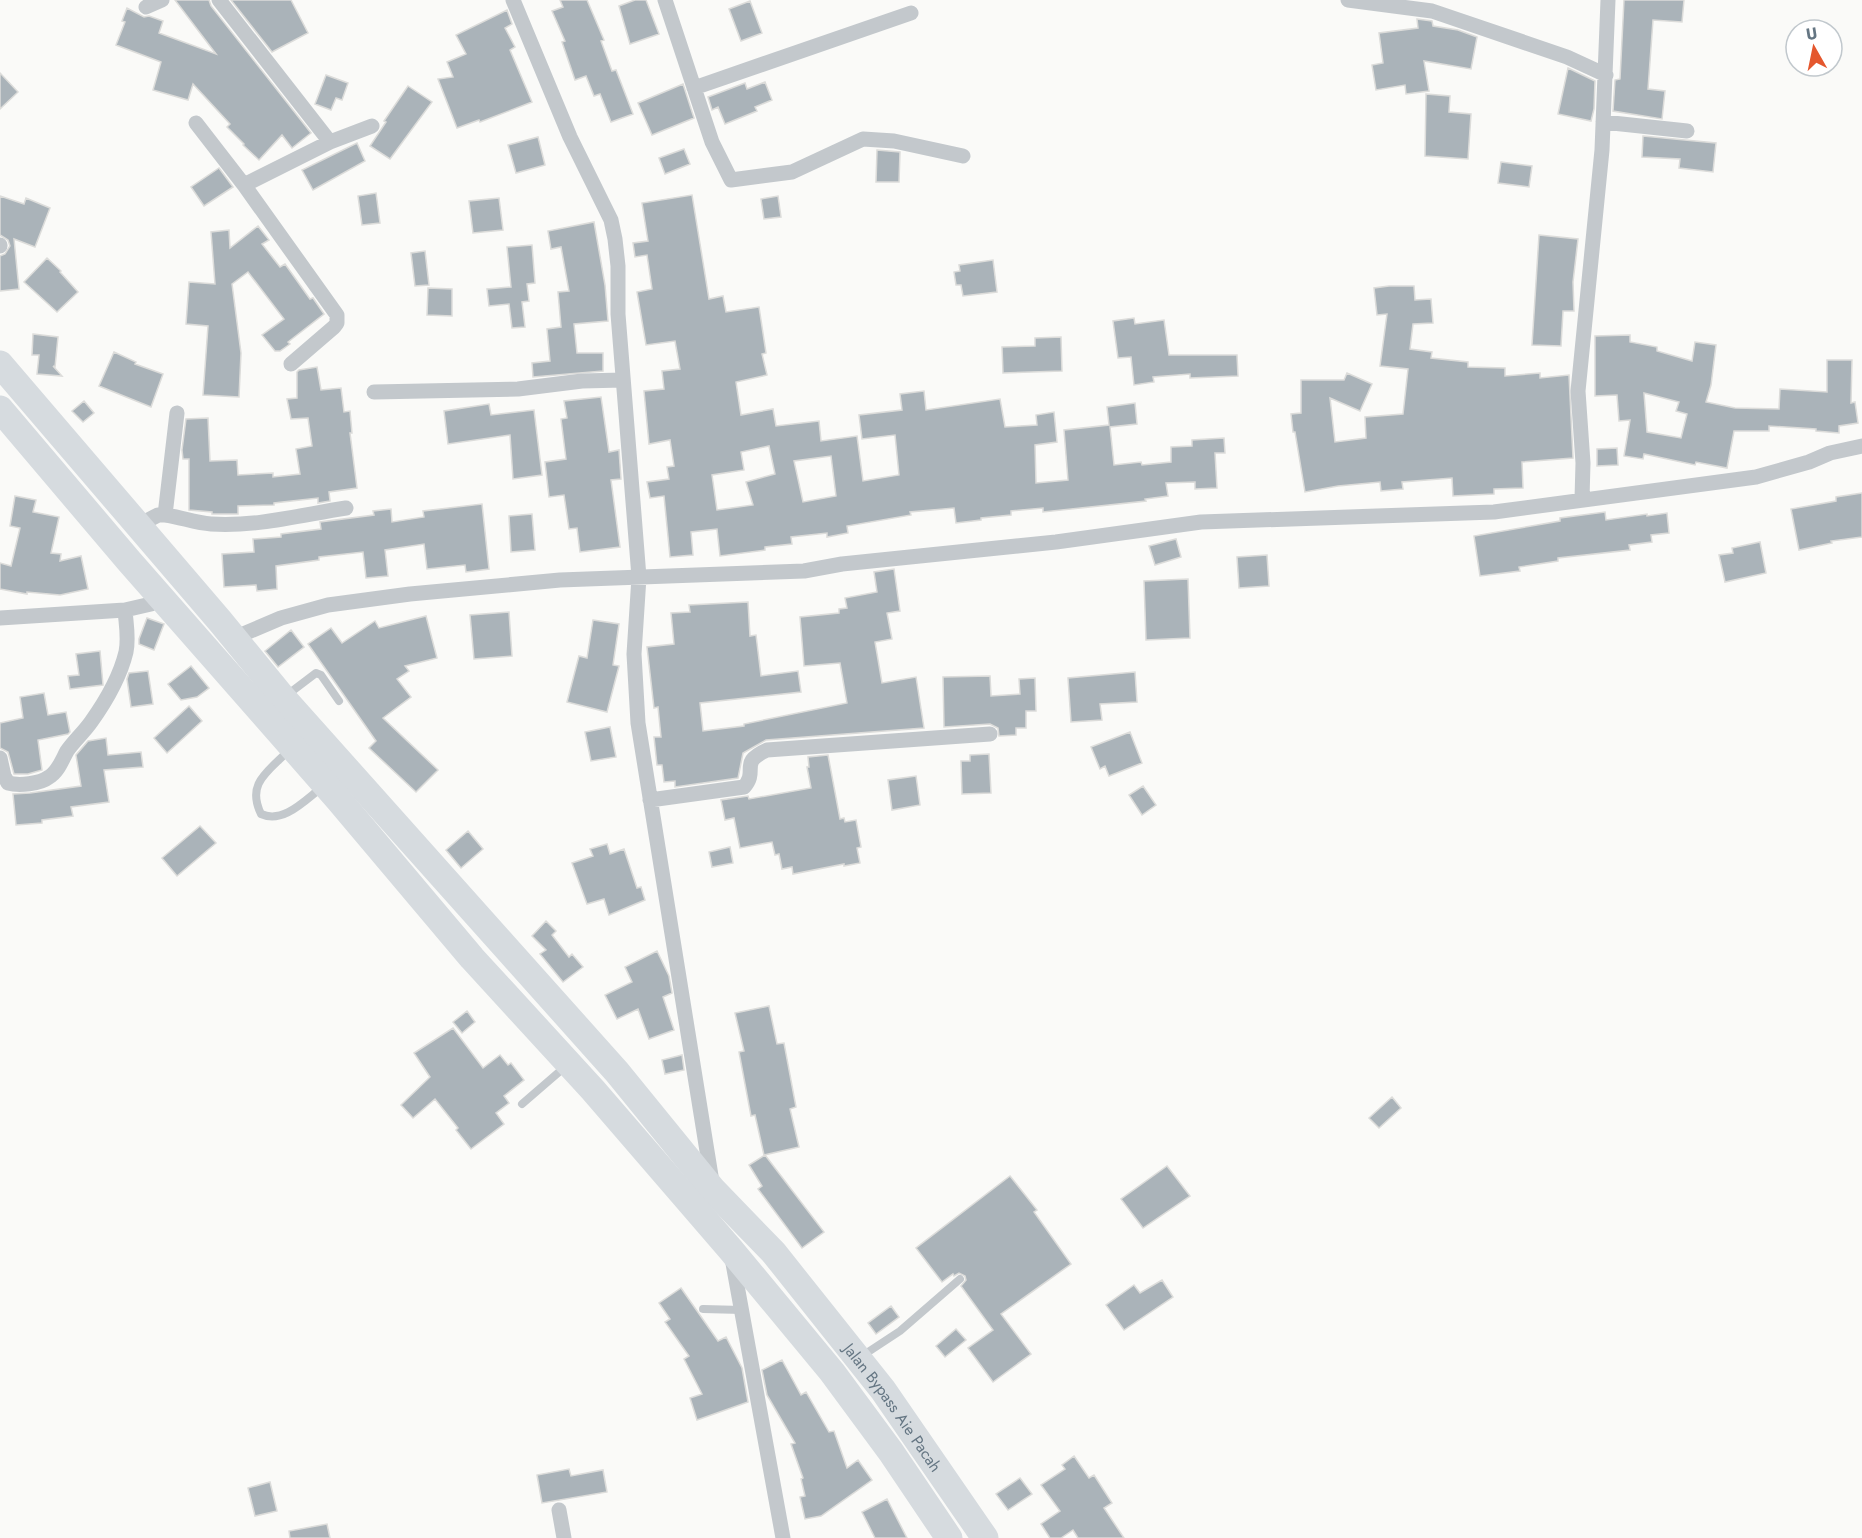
<svg xmlns="http://www.w3.org/2000/svg" width="1862" height="1538" viewBox="0 0 1862 1538" font-family="Jost,sans-serif">
<rect width="100%" height="100%" fill="#fafaf8"/>
<path fill="#aab3b9" stroke="#dcdcda" stroke-width="1.5" fill-rule="evenodd" d="M175,0H209L211,6L311,133L292,148L282,135L259,160L243,145L244,144L227,127L230,124L193,84L188,100L153,90L161,62L116,45L125,22L122,21L127,8L144,17L149,16L163,21L159,33L216,54Z
M231,0H291L308,33L272,52Z
M560,0H587L604,40L601,41L612,71L616,70L633,114L611,122L600,94L594,96L586,76L575,80L562,42L565,41L552,11L563,7Z
M635,0H646L659,34L630,44L619,6Z
M1624,0H1684L1682,22L1653,20L1648,89L1665,91L1662,119L1613,111L1615,80L1620,79Z
M750,1L762,33L741,41L729,9Z
M507,10L512,24L505,28L515,47L510,50L532,102L480,122L479,120L457,128L438,79L453,77L447,62L466,54L456,35Z
M1417,19L1432,21L1433,26L1458,30L1477,37L1471,69L1424,61L1429,91L1406,94L1405,85L1376,90L1372,65L1383,63L1379,33L1418,28Z
M1568,68L1595,81L1594,109L1591,121L1558,114Z
M0,73L18,92L0,109Z
M326,75L348,83L342,100L336,98L331,110L315,104Z
M765,82L772,100L755,107L757,111L725,124L718,107L712,110L708,97L745,83L747,89Z
M683,84L694,118L652,135L638,103Z
M408,86L432,102L390,159L370,146L386,122L384,121Z
M1426,94L1450,96L1449,112L1471,114L1468,159L1425,156Z
M1643,136L1716,143L1713,172L1679,168L1680,159L1642,157Z
M538,137L545,165L516,173L508,145Z
M357,143L365,161L313,190L302,170Z
M684,149L690,164L665,174L659,158Z
M877,150L900,152L899,182H876Z
M1501,162L1532,166L1529,187L1498,183Z
M219,168L233,187L204,206L191,187Z
M376,193L380,223L362,225L358,196Z
M692,195L709,299L723,296L726,312L759,307L766,353L762,354L767,375L736,382L741,415L773,409L776,426L819,421L821,441L857,436L863,481L899,475L895,435L862,439L859,415L902,410L900,394L924,391L926,410L1000,399L1005,427L1037,425L1036,415L1054,412L1057,442L1035,445L1036,483L1068,480L1064,430L1109,425L1107,407L1135,403L1137,424L1110,427L1114,465L1141,462L1142,465L1171,462V447L1192,446V440L1224,438L1225,453H1215L1217,488L1195,489V482L1166,483L1168,496L1145,499L1146,501L1043,512V508L1011,511V515L981,518V520L956,523L954,508L910,512L911,515L847,526L848,533L827,537V533L791,537L792,544L765,547V550L720,556L717,529L691,532L693,555L670,557L664,496L650,498L647,482L669,479L667,467L674,466L670,440L649,444L644,391L664,389L662,371L680,369L675,341L646,345L637,292L652,289L647,255L635,257L633,243L648,241L642,203ZM769,446L775,474L746,482L753,505L717,510L712,475L744,470L741,452ZM831,456L836,496L803,502L794,461Z
M0,196L24,204L26,198L50,208L35,247L14,239L19,289L0,291V256L5,254L10,246L8,240L0,235Z
M778,196L781,217L764,219L761,199Z
M499,198L503,230L473,233L469,201Z
M594,222L605,285L608,321L574,324L577,353H603V371L533,377L532,363L550,361L547,329L561,327L558,292L569,291L561,247L551,249L548,231Z
M258,226L269,240L262,244L280,267L285,264L310,299L313,298L324,314L288,342L290,344L280,351H275L262,335L284,319L248,272L232,284L241,353L239,397L203,395L208,326L186,324L189,282L215,284L211,232L229,230L230,248Z
M1539,235L1578,239L1573,282L1574,311H1563L1561,346L1532,345Z
M532,245L535,283L527,284L529,301L522,302L525,327L512,328L509,304L489,306L487,289L511,287L507,247Z
M425,251L429,285L415,286L411,253Z
M47,258L61,271L60,272L78,292L57,312L24,282Z
M993,260L997,292L963,296L961,285H956L954,272L960,271L959,265Z
M1389,286H1414L1415,300L1431,299L1433,323L1413,324L1410,349L1432,352L1431,358L1468,362V367L1505,368V376L1540,373V378L1569,375L1573,458L1522,462L1523,488L1494,489V494L1453,496L1452,478L1402,482L1403,489L1381,491L1380,482L1338,486L1305,492L1295,432H1293L1291,414L1301,413V380H1344L1347,373L1372,384L1360,411L1330,398L1335,442L1366,438L1365,417L1403,414L1408,369L1380,366L1387,314L1377,315L1374,288Z
M428,288L452,289V316L427,315Z
M1134,318L1135,324L1164,320L1169,355H1237L1238,376L1190,378V374L1153,377L1154,382L1134,385L1131,357L1118,358L1113,321Z
M33,334L58,337L55,367L53,366L62,376L37,374L39,355H32Z
M1630,335V342L1657,347V351L1692,361L1695,342L1716,345L1711,385L1706,402L1735,408L1779,409L1780,389L1827,392V360H1852L1851,403L1855,402L1858,423L1839,426V433L1816,431V429L1769,426V431H1734L1727,468L1696,462L1695,465L1644,454L1643,459L1624,456L1630,420L1619,421L1617,395L1595,396V336ZM1644,393L1679,402L1676,411L1687,414L1681,438L1647,432Z
M1061,337L1062,371L1003,373L1002,347L1035,346V338Z
M114,352L136,362L135,364L163,374L151,407L99,386Z
M317,367L321,390L341,388L344,412L350,411L352,433H350L357,488L329,492L330,501L318,503V498L274,503V505L238,506V514H212V512L189,510V459H183L182,450L186,419L208,418L210,461L237,460L238,475L273,473V477L300,474L296,449L312,446L308,418L291,419L287,399L297,398V372L299,370Z
M601,397L609,452L619,450L621,479L611,480L620,547L580,552L577,528L569,529L564,495L549,497L545,462L566,459L561,419L567,418L564,401Z
M84,401L94,413L83,422L72,411Z
M489,404L491,415L534,410L542,475L513,479L510,435L448,444L444,411Z
M1617,448L1618,465L1597,466V449Z
M1862,493V537L1831,541L1832,543L1799,550L1791,509L1836,501V497Z
M15,496L36,500L33,512L59,517L51,553L61,554L60,561L81,556L88,589L60,595L27,592V594L0,589V563L11,566L20,528L10,526Z
M482,504L489,569L466,572L465,565L427,569L424,544L385,550L388,576L366,578L363,552L319,557V560L276,566L277,589L257,591L256,585L224,587L222,554L254,552L253,539L281,537V534L321,529L320,522L374,515L373,511L391,509L392,522L424,517L423,511Z
M1605,512L1606,520L1647,514V516L1667,513L1669,533L1651,535L1652,542L1629,545L1630,550L1558,558V561L1519,567L1520,571L1480,576L1474,536L1560,521V518Z
M532,514L535,550L511,552L509,516Z
M1176,539L1181,557L1155,565L1149,546Z
M1760,542L1766,573L1725,582L1719,555L1733,553L1732,548Z
M1267,555L1269,586L1239,588L1237,557Z
M894,569L900,611L887,613L892,639L875,642L882,683L916,677L924,728L766,740L743,753L738,778L675,787V781L664,782L662,765H657L654,737H661L658,707L654,708L647,647L674,644L671,613L690,612L689,605L748,602L750,636L756,635L761,676L798,671L801,692L700,703L703,731L744,726V724L847,703L840,663L804,666L800,617L839,613V609L847,608L845,598L877,592L874,572Z
M1188,579L1190,638L1146,640L1144,581Z
M509,612L512,656L474,659L470,615Z
M426,616L437,658L405,666L409,671L397,679L411,697L383,718L438,770L416,792L369,748L376,741L308,644L331,628L342,643L375,621L379,628Z
M147,618L164,624L154,650L139,644V639Z
M593,620L619,624L613,665L619,666L607,712L567,702L579,656L587,658Z
M291,630L304,647L278,667L265,651Z
M100,651L103,685L70,689L68,676L79,675L76,654Z
M191,666L209,688L197,697L181,700L168,684Z
M148,671L153,704L131,707L127,679L129,673Z
M1135,672L1137,702L1100,704L1102,720L1071,722L1068,678Z
M990,676L991,696L1020,694L1019,679L1035,678L1036,711H1026V728H1016V735L999,736L998,728L990,724L944,727L943,677Z
M44,693L48,715L66,712L70,732L68,734L38,740L42,770L28,774H14L8,752L0,748V723L23,718L20,697Z
M189,706L202,721L167,753L154,738Z
M610,727L616,757L591,761L585,732Z
M1130,732L1142,763L1109,776L1105,766L1100,769L1091,747Z
M106,738L108,755L141,752L143,767L104,770L109,802L71,807L73,816L42,820V823L16,825L13,794L30,793L81,786L76,755L88,741Z
M989,754L991,793L962,794L961,761H970V755Z
M828,755L840,819L844,818L845,822L856,820L861,847L857,848L860,863L844,866V864L793,874L792,867L782,869L779,854L775,855L772,842L740,848L734,818L725,820L721,800L748,796L749,799L811,788L807,767H809L808,757Z
M916,776L920,805L892,810L888,780Z
M1143,786L1156,805L1142,815L1129,795Z
M200,826L216,843L177,876L162,858Z
M468,831L483,849L461,868L446,850Z
M607,844L610,854L624,849L637,888L641,887L645,900L609,915L604,899L587,904L572,863L593,856L590,849Z
M730,847L733,863L712,867L709,852Z
M546,921L556,931L552,935L569,957L572,954L583,967L563,982L540,954L546,950L532,936Z
M657,951L669,976L672,993L663,997L674,1030L649,1039L638,1009L617,1019L605,995L632,982L625,967Z
M769,1006L777,1044L784,1043L796,1107L790,1109L799,1147L764,1155L755,1115L751,1116L739,1052L744,1051L735,1013Z
M467,1011L475,1022L462,1033L453,1022Z
M453,1028L483,1068L500,1055L508,1065L511,1063L524,1080L504,1096L509,1103L496,1113L504,1124L471,1149L456,1130L458,1128L435,1099L413,1118L401,1105L430,1077L414,1053Z
M682,1055L684,1070L665,1074L662,1060Z
M1392,1097L1401,1108L1379,1128L1369,1118Z
M765,1155L824,1232L802,1248L758,1189L762,1186L749,1165Z
M1167,1166L1190,1196L1143,1228L1121,1199Z
M1010,1176L1037,1210L1034,1212L1071,1264L1001,1314L1031,1354L993,1382L968,1348L993,1330L961,1286L966,1280L965,1276L959,1273L954,1276L953,1274L942,1282L916,1248Z
M1162,1280L1173,1297L1124,1330L1106,1305L1134,1285L1140,1293Z
M681,1288L718,1341L726,1337L742,1368L748,1402L697,1420L690,1398L702,1394L684,1359L689,1356L665,1322L670,1319L659,1303Z
M891,1306L899,1317L876,1334L868,1323Z
M956,1329L966,1340L945,1357L936,1346Z
M782,1360L801,1395L806,1392L829,1432L834,1431L847,1468L858,1460L872,1480L821,1516L805,1519L800,1497L805,1496L801,1479L803,1478L791,1444L795,1443L767,1395L762,1370Z
M1074,1456L1089,1478L1094,1475L1112,1503L1104,1508L1124,1538H1078L1073,1530L1061,1538H1050L1041,1524L1060,1511L1041,1485L1065,1469L1062,1465Z
M569,1469L571,1476L603,1470L607,1492L542,1503L537,1475Z
M1020,1478L1032,1494L1008,1510L996,1494Z
M270,1482L277,1511L255,1516L248,1488Z
M887,1499L907,1538H875L862,1512Z
M327,1524L330,1538H290L289,1531Z"/>
<g fill="none" stroke-linecap="round" stroke-linejoin="round">
<path stroke="#c3c8cc" stroke-width="8" d="M287,695L316,673L321,675L339,701
M288,751C268,772 246,783 261,814C283,824 304,801 321,788
M522,1104L566,1066
M703,1309L742,1310
M862,1356L900,1331L960,1279"/>
<path stroke="#c3c8cc" stroke-width="15" d="M219,0L330,142L244,185L337,315V323L334,327L291,364
M513,0L570,137L611,220L615,239L618,266V314L639,577L634,654L638,723L712,1182
M665,0L712,142L731,180L792,172L863,139L894,141L963,156
M1348,0L1432,11L1567,57L1606,75
M146,7L162,0
M694,88L911,13
M1603,122L1687,131
M196,123L244,185
M330,142L372,126
M0,246V245
M374,392L518,389L582,381L623,380
M1582,499L1583,463L1578,391L1602,150L1608,0
M165,515L177,413
M137,526L158,515H165C181,517 195,523 211,524C256,527 301,515 346,508
M0,618L125,610L151,604L162,598
M234,638L281,618L328,605L410,594L560,580L804,571L842,564L1056,542L1201,522L1494,512L1756,477L1809,462L1830,453L1862,446
M0,758L4,776L8,783C19,786 40,784 49,777C58,772 62,760 67,751C74,741 84,732 91,722C106,701 120,677 126,652C129,638 126,624 125,610
M650,800L744,787C759,770 738,763 767,750L990,734
M732,1258L783,1538
M559,1510L564,1538"/>
<g stroke="#d6dbdf" stroke-width="27">
<path id="s1" d="M0,364L220,621L283,698L617,1072L713,1190L774,1253L883,1390L985,1538"/>
<path d="M0,409L129,561L338,799L472,958L593,1090L731,1250L832,1372L891,1452L949,1538"/>
</g>
</g>
<g text-anchor="middle" dominant-baseline="central" stroke-width="6" stroke-linejoin="round" paint-order="stroke">
<g font-size="16" fill="#657683" stroke="#fff">
<text stroke="none"><textPath href="#s1" startOffset="1374">Jalan Bypass Aie Pacah</textPath></text>
</g>
</g>
<g transform="translate(1814 48) rotate(351)"><circle r="28" fill="#ffffff" stroke="#c1c8cd" stroke-width="1.5"/>
<path d="M0-4.5L10 22L0 15L-10 22Z" fill="#e4572e"/>
<text y="-9" font-size="16" font-weight="bold" text-anchor="middle" fill="#657683">U</text>
</g>
</svg>
